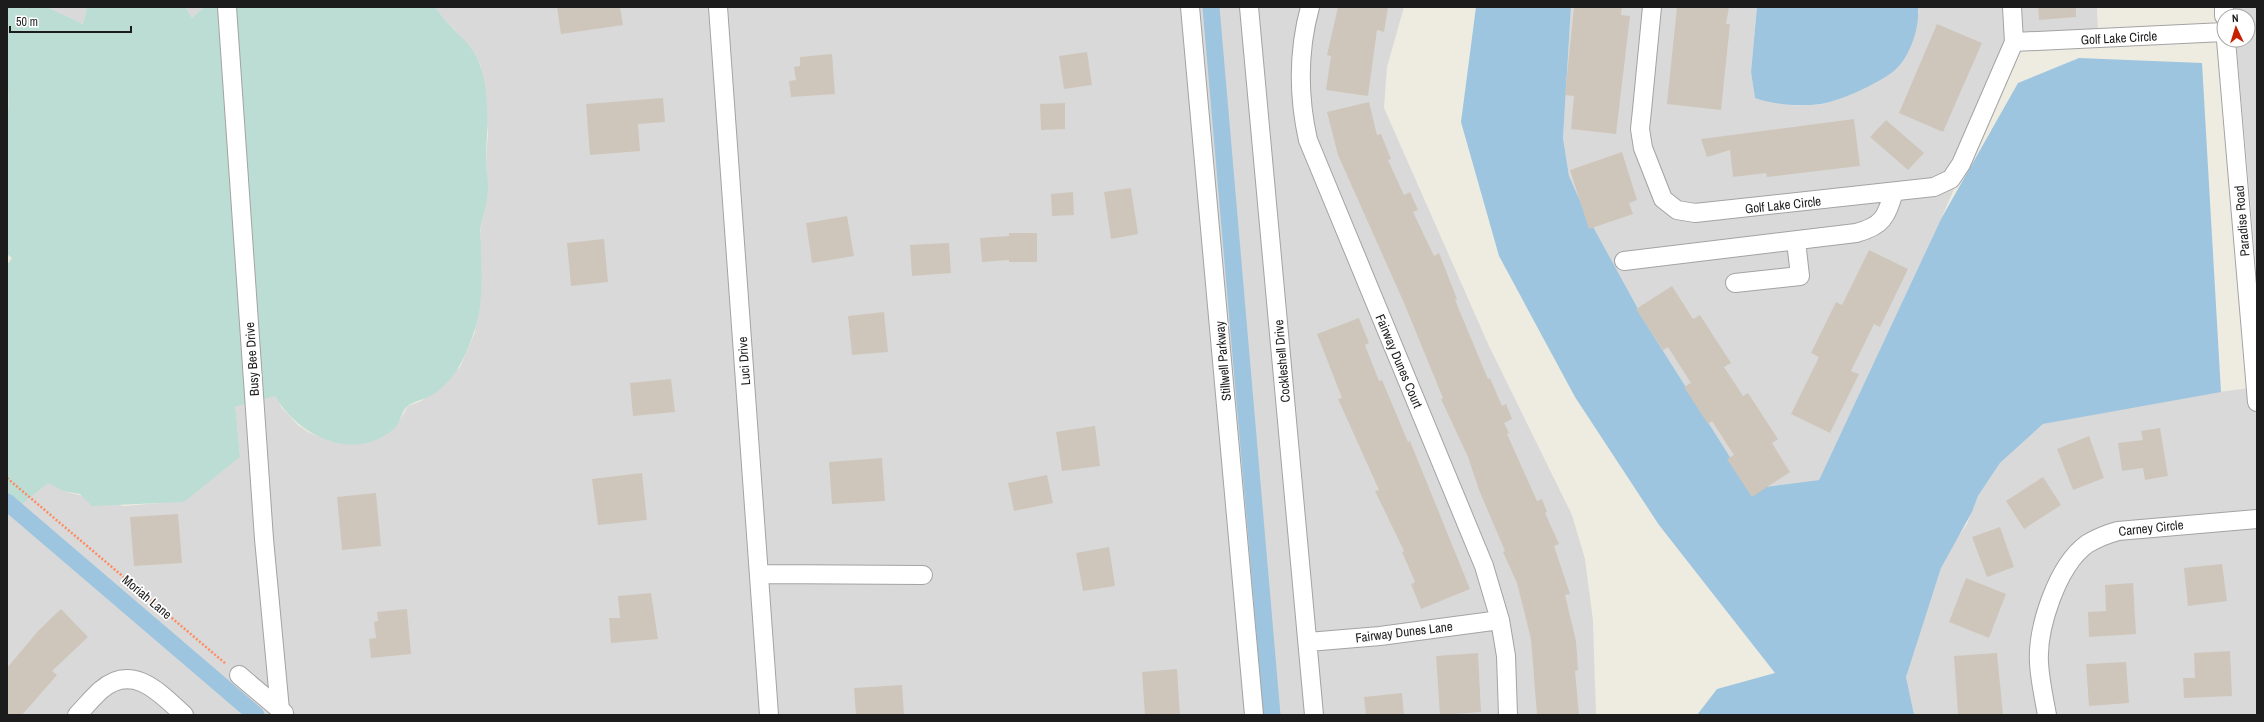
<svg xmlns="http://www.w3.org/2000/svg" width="2264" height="722" viewBox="0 0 2264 722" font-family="'Archivo Narrow',sans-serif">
<rect width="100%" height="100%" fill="#eeece1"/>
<path fill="#dad9d9" d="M47,7H87L83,24Z
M185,7H204L192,18Z
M435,7H1404L1387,67L1384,108L1489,346L1572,515L1585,559L1593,621L1596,715H7V516L48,482L63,491L124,506L184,501L240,457L236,412L233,407L275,395L282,408L298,425L308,432L332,442L396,427L408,406L421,401L460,367L475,332L481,286L480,232L488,190L486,161L488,134L481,66L474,53L457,32L439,14Z
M1571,7H1757L1751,72L1755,98L1797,106L1823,104L1849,95L1894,71L1919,13L1918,7H2097L2098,34L2020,38L1941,219L1819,480L1749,489L1648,327L1585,212L1569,176L1563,138Z
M2233,7H2257V277L2236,40H2248V16H2234Z
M7,74L9,100L7,126Z
M2257,387V715H1912L1906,677L1912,652L1937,580L1945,556L1967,524L1978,496L2000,463L2043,424L2196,395Z"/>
<path fill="#bcddd3" d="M7,7H47L83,24L87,7H185L192,18L204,7H435C448,28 474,42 481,68C490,97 487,130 486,160C486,171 489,181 488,191C487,205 482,218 480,231C480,236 481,241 481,246C481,275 484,305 474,332C466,356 454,382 432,395C424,399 416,401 409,405C401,410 401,423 395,428C354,464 298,436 275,396L234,407L236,412L240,457L184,502L92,506L80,494L63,491L48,483L7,516V265L12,258L7,254V126L9,100L7,74Z"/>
<path fill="#9ec5df" d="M1476,7H1571L1563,138L1569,176L1585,212L1648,327L1750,489L1819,480L1941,219L2018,83L2079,58L2202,63L2221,392L2043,424L2000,463L1978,496L1972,512L1941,568L1906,677L1914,715H1697L1717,689L1775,673L1659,525L1575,397L1499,256L1461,122Z
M1757,7H1918C1920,27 1910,58 1894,71C1879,83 1840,101 1821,104C1799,107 1776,105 1755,98L1751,72Z"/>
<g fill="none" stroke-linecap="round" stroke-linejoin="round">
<path stroke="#9ec5df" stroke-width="17" d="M1211,7L1272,715
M7,502L256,715"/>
</g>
<path fill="#cec6ba" d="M557,7H620L623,25L561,34Z
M1338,7H1388L1384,32L1377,30L1368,96L1326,90L1331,56L1327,55Z
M1574,7H1622L1621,15L1630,16L1616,134L1571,129L1574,96L1565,95Z
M1677,7H1729L1726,24H1730L1721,110L1667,104Z
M2038,7H2076V17L2039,20Z
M1937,24L1982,43L1943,132L1899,113Z
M1087,52L1092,85L1064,89L1059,56Z
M832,54L835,94L791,97L789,81L796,80L794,67L800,66V57Z
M663,98L665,122L638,124L640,151L590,155L586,104Z
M1369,102L1377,135L1381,134L1391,159L1388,160L1404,195L1410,192L1418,210L1413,212L1434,256L1439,253L1457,299L1455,300L1488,379L1490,378L1502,406L1506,404L1512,419L1504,423L1509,433L1507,434L1537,501L1542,499L1547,512L1545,513L1559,544L1554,546L1570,594L1565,595L1576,641L1578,670L1575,671L1579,715H1537L1531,639L1517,583L1503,552L1505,551L1479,490L1468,457L1441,399L1443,398L1404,303L1338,155L1327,112Z
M1065,103V129L1041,130L1040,104Z
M1854,119L1860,166L1834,169L1767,177L1766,173L1733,177L1730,150L1707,157L1701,139Z
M1886,120L1924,153L1908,170L1870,137Z
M1622,152L1637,200L1629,203L1633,214L1589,229L1570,170Z
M1131,188L1138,234L1111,239L1104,192Z
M1073,192L1074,215L1052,216L1051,194Z
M847,216L854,256L812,263L806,223Z
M1009,233H1037V262H1009V260L982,262L980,238L1009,236Z
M604,239L608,282L571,286L567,243Z
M949,243L951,273L912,276L910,245Z
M1869,250L1908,269L1880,327L1874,324L1851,371L1859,374L1830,433L1791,414L1819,357L1811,353L1836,302L1842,305Z
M1672,286L1693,319L1700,315L1731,363L1724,367L1743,396L1748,393L1778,439L1772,443L1790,472L1752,497L1727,459L1734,455L1712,421L1708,424L1684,387L1691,383L1668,347L1663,350L1636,309Z
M884,312L888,352L852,355L848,316Z
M1359,318L1369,343L1365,345L1379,381L1382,380L1408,442L1410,441L1470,589L1421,609L1411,584L1415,582L1402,552L1404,551L1375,491L1379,490L1338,399L1342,398L1317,334Z
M671,379L675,412L633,416L630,383Z
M1095,426L1100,466L1062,471L1056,432Z
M2160,428L2168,476L2145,480L2143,468L2122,471L2118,443L2143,440L2141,431Z
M2089,436L2104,478L2073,490L2057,449Z
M882,458L885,501L832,504L829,462Z
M642,473L647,520L598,525L592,479Z
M1047,475L1053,503L1014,511L1008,483Z
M2043,477L2061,505L2024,529L2006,501Z
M376,493L381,546L342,550L337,497Z
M178,514L182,563L134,566L130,517Z
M2000,527L2014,567L1987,577L1972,537Z
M1109,547L1115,586L1083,591L1076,553Z
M2222,564L2227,601L2188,606L2184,568Z
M1966,578L2006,594L1989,638L1949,622Z
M2133,583L2136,634L2089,637L2088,612L2106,611L2105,585Z
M651,593L658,639L611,643L609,618H620L618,596Z
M61,609L88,637L52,671L57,675L22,715H7V668L38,631Z
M407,609L411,654L371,658L369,639L376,638L374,622L378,621L377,612Z
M2230,651L2232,696L2184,698L2183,678H2195L2194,653Z
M1478,653L1481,712L1440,715L1436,656Z
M1997,653L2003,715H1958L1954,656Z
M2126,662L2129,703L2089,706L2086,664Z
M1177,669L1180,715H1145L1142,672Z
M902,685L904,715H856L854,688Z
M1402,693L1404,715H1366L1364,697Z"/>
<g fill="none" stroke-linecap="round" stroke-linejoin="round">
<defs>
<path id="minor" d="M227,7L264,539L280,710
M718,7L769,715
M1190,7L1254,715
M1249,7L1314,715
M1310,7C1298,51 1298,95 1308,140L1484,566L1500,620L1506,656L1508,715
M1652,7L1642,110L1640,129L1643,148L1663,199L1677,210L1695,213L1934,187L1951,179L1961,164L2014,42L2012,7
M2224,7V16
M2226,40L2257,402
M2014,42L2224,32
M1624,261L1856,233C1883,226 1886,217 1894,192
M1735,283L1800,276L1796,241
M759,574L923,575
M1308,642L1380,636L1500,620
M239,675L284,713
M77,715C85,707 92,698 101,690C133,662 161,694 184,715
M2047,715C2044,698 2040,681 2039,663C2037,628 2057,566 2087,544C2097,538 2107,534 2118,531L2257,519"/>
</defs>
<use href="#minor" stroke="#a3a3a3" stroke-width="20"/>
<path stroke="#ff8a60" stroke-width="2.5" stroke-dasharray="2 2" stroke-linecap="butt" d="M7,478L226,664"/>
<use href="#minor" stroke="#fff" stroke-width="18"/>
</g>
<g text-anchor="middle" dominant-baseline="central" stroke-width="3.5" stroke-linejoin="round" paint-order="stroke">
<g font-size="13" fill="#1c1c1c" stroke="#fff">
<text transform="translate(2119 38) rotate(-3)">Golf Lake Circle</text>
<text transform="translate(1783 205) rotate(-6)">Golf Lake Circle</text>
<text transform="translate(2242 221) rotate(-95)">Paradise Road</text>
<text transform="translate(252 359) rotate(-94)">Busy Bee Drive</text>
<text transform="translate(744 361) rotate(-94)">Luci Drive</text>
<text transform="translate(1223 361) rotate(-95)">Stillwell Parkway</text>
<text transform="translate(1282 361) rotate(-95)">Cockleshell Drive</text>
<text transform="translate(1399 361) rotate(67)">Fairway Dunes Court</text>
<text transform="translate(2151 528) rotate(-6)">Carney Circle</text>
<text transform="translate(147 597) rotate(40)">Moriah Lane</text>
<text transform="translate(1404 632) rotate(-7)">Fairway Dunes Lane</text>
</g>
</g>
<rect width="2264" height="722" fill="none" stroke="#1c1c1c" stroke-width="16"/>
<g transform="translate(2236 28) rotate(356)"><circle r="19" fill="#ffffff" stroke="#a4a4a4"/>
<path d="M0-3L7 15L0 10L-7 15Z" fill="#c72000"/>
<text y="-6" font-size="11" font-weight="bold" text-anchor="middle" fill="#1c1c1c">N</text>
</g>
<path d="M10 26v6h121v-6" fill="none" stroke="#1c1c1c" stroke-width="2"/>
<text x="16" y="26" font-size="12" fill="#1c1c1c" stroke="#ffffff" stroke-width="3" paint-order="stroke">50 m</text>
</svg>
